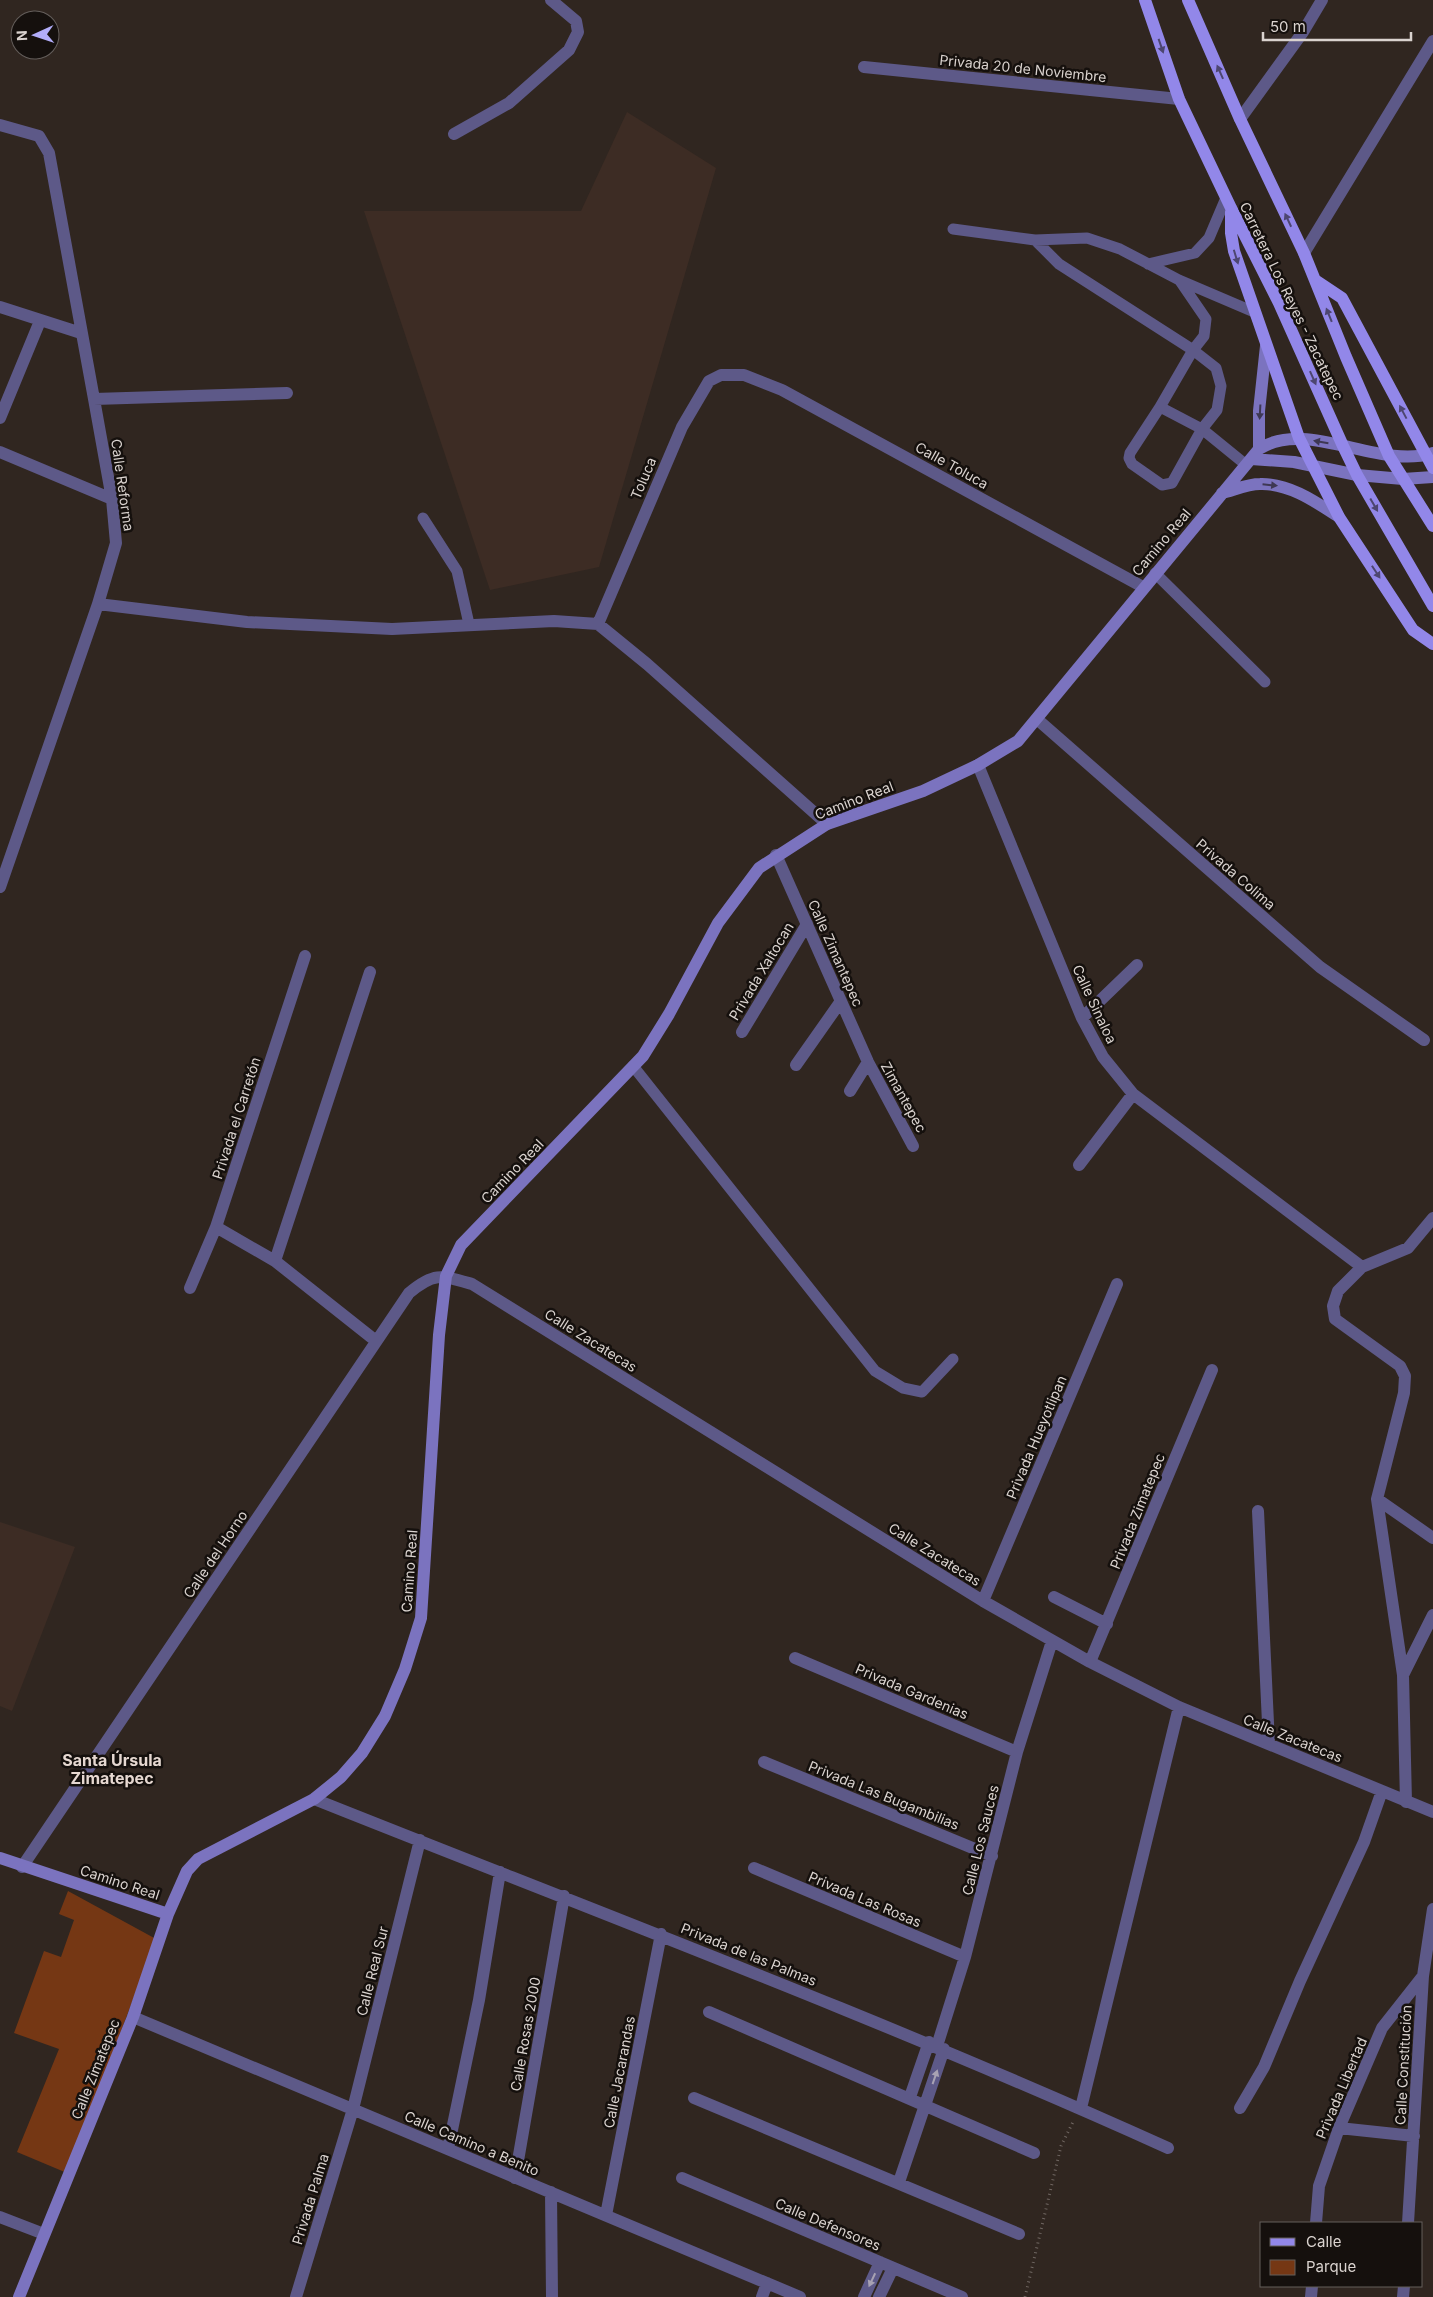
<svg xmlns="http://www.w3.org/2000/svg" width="1433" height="2297" viewBox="0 0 1433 2297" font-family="Inter,sans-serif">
<rect width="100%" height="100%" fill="#302620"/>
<path fill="#3d2c24" d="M627,112L716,168L599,567L490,590L364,211H581Z
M0,1522L75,1547L12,1711L0,1706Z"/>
<path fill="#753714" d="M68,1891L156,1939L67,2173L17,2152L59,2049L14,2033L44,1951L61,1957L74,1920L59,1914Z"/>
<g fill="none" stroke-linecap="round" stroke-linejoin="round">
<path stroke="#706762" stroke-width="3" stroke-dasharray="1 4" stroke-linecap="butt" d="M1025,2297L1061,2146L1073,2122"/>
<path stroke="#5d5988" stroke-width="11" d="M953,229L1035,240L1087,238L1120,249L1179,280L1254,312
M1035,240L1059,264L1193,350L1216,368L1221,386L1217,410L1202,429L1172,483L1162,485L1132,464L1129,458L1130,453L1160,407L1202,429L1245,464
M1148,264L1195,253L1209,238L1226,198
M1160,407L1193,350L1204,336L1206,319L1180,281
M423,518L457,571L469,624
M1155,573L1265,682
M633,1066L875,1371L903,1388L922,1392L953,1359"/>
<path stroke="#5d5988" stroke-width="12" d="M864,67L1179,99
M1240,119L1303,32L1322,0
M0,125L39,136L49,153L94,399L112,499L116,543L98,604L0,887
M454,134L509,103L569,50L578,32L576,21L551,0
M1304,253L1433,41
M0,307L81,333
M94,399L287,393
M0,418L40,321
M0,452L112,499
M98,604L247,622L392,629L554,621L598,624L647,664L827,824
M598,624L682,427L709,381L721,375H744L782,390L1143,587
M1038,720L1320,967L1424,1040
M978,765L1082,1018L1103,1057L1133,1094L1362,1267
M776,855L868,1062L913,1146
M1082,1018L1137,965
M742,1032L807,924
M796,1065L841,1001
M850,1091L868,1062
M1079,1165L1133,1094
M216,1227L275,1261L376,1341
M275,1261L370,972
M190,1288L216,1227L305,956
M1377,1499L1433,1538
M1258,1511L1269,1744
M1054,1597L1107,1624
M983,1601L1117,1284
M795,1658L1017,1752
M1090,1662L1212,1370
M1403,1675L1433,1615
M764,1762L992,1856
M314,1799C600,1913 887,2021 1168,2148
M1406,1802L1403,1675L1377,1499L1404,1393L1405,1376L1400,1366L1335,1319L1333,1306L1338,1291L1362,1267L1408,1248L1433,1218
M22,1867L409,1293C434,1272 441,1275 472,1284L983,1601L1090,1662L1179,1707L1433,1812
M754,1868L965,1957
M709,2012L1034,2153
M133,2017L800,2297
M937,2046L965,1957L1017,1752L1052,1641
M910,2097L929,2042
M694,2098L1019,2234
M1081,2108L1179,1707
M1240,2108L1264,2067L1300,1981L1364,1842L1382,1791
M1339,2128L1414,2136
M448,2149L479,2000L500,1872
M515,2178L564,1896
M682,2178L962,2297
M899,2182L944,2049
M551,2192L552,2297
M606,2215L661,1934
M0,2217L44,2234
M1316,2223L1319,2186L1339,2128L1382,2028L1423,1976
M1408,2223L1423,1976L1433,1909
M296,2297L353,2109L420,1840
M762,2297L767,2283
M864,2297L880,2262
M879,2297L893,2268
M1311,2297L1312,2286
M1403,2297L1404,2286"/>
<path stroke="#7b73bf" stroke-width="12" d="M1259,449V411L1266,346
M1251,459L1294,462L1357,475L1403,479L1433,477
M1222,493C1234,490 1248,484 1260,484C1289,483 1316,502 1339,517
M0,1858L168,1914
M19,2297L133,2017L168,1914L187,1871L198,1859L314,1799L341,1777L362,1753L385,1716L405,1669L421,1618L439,1335L446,1276L461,1245L643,1056L669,1014L718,923L759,868L827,824L923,791L978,765L1018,741L1259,449C1307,418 1378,470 1433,453"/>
<path stroke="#9287e9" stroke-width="12" d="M1145,0L1179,99L1231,208L1279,303L1343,446L1357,475L1433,606
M1188,0L1240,119L1304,253L1346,357L1389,456L1433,526
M1231,212V233L1234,251L1299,438L1339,517L1413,630L1433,644
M1315,280L1342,298L1433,468"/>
</g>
<defs><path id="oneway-solid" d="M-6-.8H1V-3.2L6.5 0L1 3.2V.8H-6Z" transform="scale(1.25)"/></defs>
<g fill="#4d4670">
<use href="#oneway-solid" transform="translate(1161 46) rotate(71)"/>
<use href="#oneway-solid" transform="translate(1220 72) rotate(-114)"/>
<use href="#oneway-solid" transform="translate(1288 220) rotate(-115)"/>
<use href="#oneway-solid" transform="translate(1236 257) rotate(73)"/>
<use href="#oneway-solid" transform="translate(1329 315) rotate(-112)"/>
<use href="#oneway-solid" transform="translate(1313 378) rotate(66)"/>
<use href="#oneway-solid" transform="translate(1403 412) rotate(-118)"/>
<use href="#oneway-solid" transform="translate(1374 505) rotate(60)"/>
<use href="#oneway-solid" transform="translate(1376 572) rotate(57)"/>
</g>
<g fill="#3e3854">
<use href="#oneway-solid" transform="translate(1260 412) rotate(93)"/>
<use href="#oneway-solid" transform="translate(1321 442) rotate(-170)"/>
<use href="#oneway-solid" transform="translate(1270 485) rotate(6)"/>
</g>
<g fill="#a8a2b3">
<use href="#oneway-solid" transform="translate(935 2077) rotate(-71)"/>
<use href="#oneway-solid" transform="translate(872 2280) rotate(115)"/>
</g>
<g text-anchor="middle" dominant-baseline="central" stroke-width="5" stroke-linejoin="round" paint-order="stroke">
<g font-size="14" fill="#dad3cf" stroke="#15100d">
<text transform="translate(1023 68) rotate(6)">Privada 20 de Noviembre</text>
<text transform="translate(1292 301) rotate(64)">Carretera Los Reyes - Zacatepec</text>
<text transform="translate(952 465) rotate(29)">Calle Toluca</text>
<text transform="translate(643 478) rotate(-67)">Toluca</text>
<text transform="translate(123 485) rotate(82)">Calle Reforma</text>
<text transform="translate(1161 542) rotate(-50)">Camino Real</text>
<text transform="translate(854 800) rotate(-21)">Camino Real</text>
<text transform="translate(1236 874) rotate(41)">Privada Colima</text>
<text transform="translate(836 953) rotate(66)">Calle Zimantepec</text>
<text transform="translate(761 971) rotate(-59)">Privada Xaltocan</text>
<text transform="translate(1095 1004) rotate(65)">Calle Sinaloa</text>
<text transform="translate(904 1097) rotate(61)">Zimantepec</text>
<text transform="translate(236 1118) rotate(-72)">Privada el Carretón</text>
<text transform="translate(512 1171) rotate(-46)">Camino Real</text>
<text transform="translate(591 1340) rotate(32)">Calle Zacatecas</text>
<text transform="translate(1036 1437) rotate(-67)">Privada Hueyotlipan</text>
<text transform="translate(1137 1511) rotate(-68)">Privada Zimatepec</text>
<text transform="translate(215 1554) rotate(-56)">Calle del Horno</text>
<text transform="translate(935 1554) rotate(32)">Calle Zacatecas</text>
<text transform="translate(409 1571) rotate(-86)">Camino Real</text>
<text transform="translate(912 1691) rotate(23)">Privada Gardenias</text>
<text transform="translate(1293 1738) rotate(22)">Calle Zacatecas</text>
<text transform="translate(884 1795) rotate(22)">Privada Las Bugambilias</text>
<text transform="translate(980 1840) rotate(-76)">Calle Los Sauces</text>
<text transform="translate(120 1882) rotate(18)">Camino Real</text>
<text transform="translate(865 1899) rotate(23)">Privada Las Rosas</text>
<text transform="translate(749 1954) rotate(22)">Privada de las Palmas</text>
<text transform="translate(372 1971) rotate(-76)">Calle Real Sur</text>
<text transform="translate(525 2034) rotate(-80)">Calle Rosas 2000</text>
<text transform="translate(1403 2065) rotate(-87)">Calle Constitución</text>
<text transform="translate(95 2069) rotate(-68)">Calle Zimatepec</text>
<text transform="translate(619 2072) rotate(-79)">Calle Jacarandas</text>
<text transform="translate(1341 2088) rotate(-67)">Privada Libertad</text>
<text transform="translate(472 2143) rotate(23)">Calle Camino a Benito</text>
<text transform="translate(310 2199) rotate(-73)">Privada Palma</text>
<text transform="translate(828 2224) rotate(23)">Calle Defensores</text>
</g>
<g font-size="16" font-weight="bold" fill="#e6d8d1" stroke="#15100d">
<text x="112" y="1760">Santa Úrsula<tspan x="112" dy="18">Zimatepec</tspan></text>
</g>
</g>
<rect x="1260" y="2222" width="162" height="65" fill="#15100d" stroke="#645e5b"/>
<rect x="1270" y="2238" width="25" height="8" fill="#9287e9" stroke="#645e5b"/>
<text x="1306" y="2247" font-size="15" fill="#dad3cf">Calle</text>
<rect x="1270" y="2260" width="25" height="15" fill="#753714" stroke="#645e5b"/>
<text x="1306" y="2272" font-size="15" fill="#dad3cf">Parque</text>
<g transform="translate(35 35) rotate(267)"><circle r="24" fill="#15100d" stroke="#645e5b"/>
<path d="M0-4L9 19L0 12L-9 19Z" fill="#b2adf9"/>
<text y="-8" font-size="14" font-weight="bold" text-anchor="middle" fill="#dad3cf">N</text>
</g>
<path d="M1263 32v8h148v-8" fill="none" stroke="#dad3cf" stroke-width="2.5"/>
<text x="1270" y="32" font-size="15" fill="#dad3cf" stroke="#15100d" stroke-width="4" paint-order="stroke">50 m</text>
</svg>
